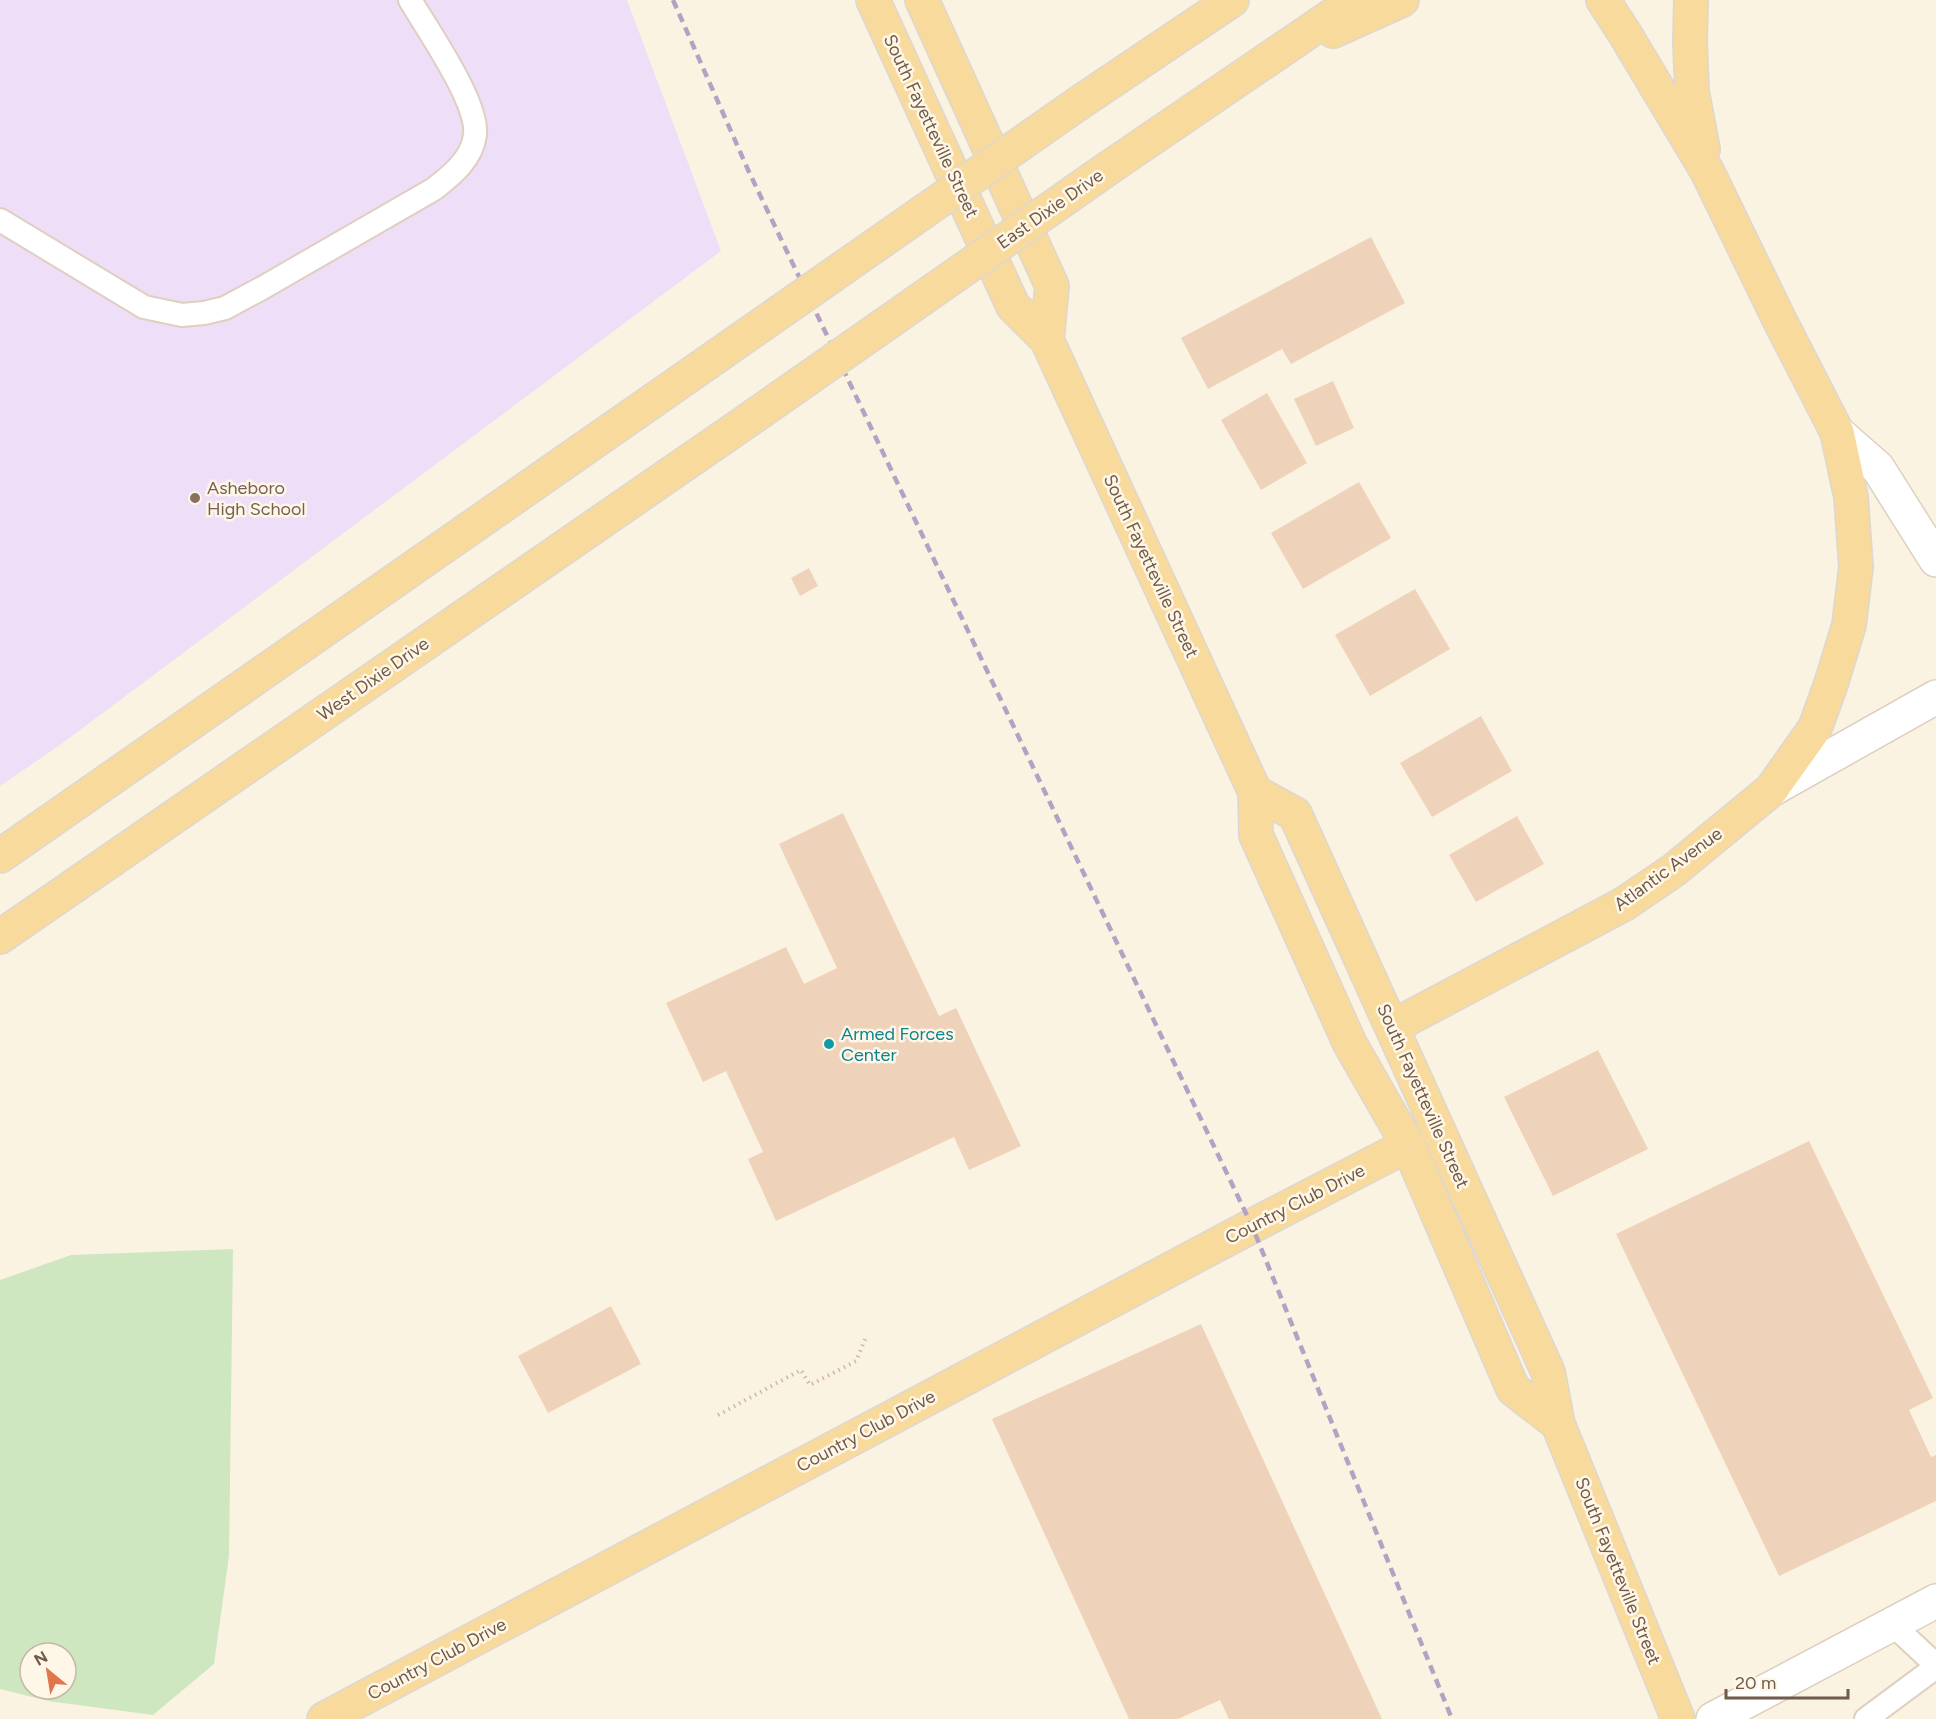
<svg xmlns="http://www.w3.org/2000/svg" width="1936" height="1719" viewBox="0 0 1936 1719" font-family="Figtree,sans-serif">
<rect width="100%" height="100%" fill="#fbf3e1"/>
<path fill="#efdef7" d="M0,0H627L721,251L60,745L0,786Z"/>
<path fill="#cee7c1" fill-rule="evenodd" d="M233,1249L229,1556L214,1664L153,1715L48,1701L0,1689V1280L71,1255ZM30,1653H66V1689H30Z"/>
<path fill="#efd2ba" d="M1371,237L1405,303L1291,364L1282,349L1208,389L1181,338Z
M1333,381L1354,428L1316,446L1294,399Z
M1267,393L1307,463L1261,490L1221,420Z
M1359,482L1391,538L1303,589L1271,533Z
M809,568L818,586L800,596L791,578Z
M1415,589L1450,649L1370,696L1335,635Z
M1481,716L1512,771L1432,817L1400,763Z
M843,813L939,1016L956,1008L1021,1146L969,1170L954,1137L776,1221L748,1159L763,1152L726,1071L703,1082L666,1003L786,947L804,984L837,968L779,844Z
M1517,816L1544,864L1476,902L1449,855Z
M1598,1050L1648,1149L1553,1196L1504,1097Z
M1809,1141L1933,1398L1909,1410L1931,1457L1936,1455V1501L1779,1576L1616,1234Z
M611,1306L641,1364L548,1413L518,1356Z
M1201,1324L1382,1719H1229L1220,1700L1178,1719H1129L992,1419Z"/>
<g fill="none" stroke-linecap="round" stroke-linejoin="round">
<defs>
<path id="lane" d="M0,220L144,307L182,315L204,313L225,308L264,287L434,189C452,175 472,159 475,135C479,103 427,29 410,0
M1892,1624L1936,1665
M1866,1719L1936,1667"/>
<path id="street" d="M1837,432L1878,468L1936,560
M1771,790L1936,697
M1713,1719L1936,1601"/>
<path id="primary" d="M873,0L1013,306L1047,340L1255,792L1256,835L1350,1044L1408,1145L1513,1389L1558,1424
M922,0L1052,286L1047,340
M1691,0L1690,42L1692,91L1703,149
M1333,31L1402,0
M1079,103L1232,0
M1110,167L1355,0
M1255,792L1295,814L1548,1372L1558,1424L1678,1719
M0,856L707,363
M0,937L747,421
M1392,1027L1624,904L1674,870L1771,790L1815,728L1831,684L1849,625L1856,567L1851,497L1837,432L1780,321L1707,171L1625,34L1603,0
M324,1719L1252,1226L1408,1145"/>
</defs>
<use href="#lane" stroke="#dfcfbe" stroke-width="26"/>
<use href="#street" stroke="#dfcfbe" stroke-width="36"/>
<use href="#primary" stroke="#ddd7d3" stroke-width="36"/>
<path stroke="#d4b69e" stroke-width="4" stroke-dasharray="1.5 4.5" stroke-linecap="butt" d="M718,1415L801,1370L810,1385L856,1361L867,1335"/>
<use href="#lane" stroke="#fff" stroke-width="22"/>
<use href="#street" stroke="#fff" stroke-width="33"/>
<use href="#primary" stroke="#f8db9c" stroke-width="33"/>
<path stroke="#b5a1c3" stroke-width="4.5" stroke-dasharray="9 6" stroke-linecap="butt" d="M673,0L749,172L1252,1226L1452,1719"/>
<defs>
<path id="primary-bridge" d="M707,363L1079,103
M747,421L1110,167"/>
</defs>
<use href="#primary-bridge" stroke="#ddd7d3" stroke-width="36" stroke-linecap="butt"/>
<use href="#primary-bridge" stroke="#f8db9c" stroke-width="33"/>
</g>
<circle fill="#8d6e63" stroke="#fef7e7" stroke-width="2" cx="195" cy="498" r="6"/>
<circle fill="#0f9aa8" stroke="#fef7e7" stroke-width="2" cx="829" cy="1044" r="6"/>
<g text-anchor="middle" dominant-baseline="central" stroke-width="5" stroke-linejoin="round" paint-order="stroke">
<g font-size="18" fill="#715a49" stroke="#fef7e7">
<text transform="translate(931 126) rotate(65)">South Fayetteville Street</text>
<text transform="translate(1050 209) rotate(-35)">East Dixie Drive</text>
<text transform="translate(1151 566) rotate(65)">South Fayetteville Street</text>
<text transform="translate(373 679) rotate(-35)">West Dixie Drive</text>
<text transform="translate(1668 869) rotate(-36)">Atlantic Avenue</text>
<text transform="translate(1423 1096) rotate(66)">South Fayetteville Street</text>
<text transform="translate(1295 1204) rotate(-27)">Country Club Drive</text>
<text transform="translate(866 1431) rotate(-28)">Country Club Drive</text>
<text transform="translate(1618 1571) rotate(68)">South Fayetteville Street</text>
<text transform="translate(437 1659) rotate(-28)">Country Club Drive</text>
</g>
<g font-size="18" fill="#785e54" stroke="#fef7e7" text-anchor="start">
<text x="207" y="488">Asheboro<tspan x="207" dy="21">High School</tspan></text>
</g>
<g font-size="18" fill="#0d838f" stroke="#fef7e7" text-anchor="start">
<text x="841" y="1034">Armed Forces<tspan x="841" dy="21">Center</tspan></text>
</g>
</g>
<g transform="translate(48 1671) rotate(330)"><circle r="28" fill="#fef7e7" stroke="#c6b8a8" stroke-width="1.5"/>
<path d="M0-4.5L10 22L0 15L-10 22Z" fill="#e1754b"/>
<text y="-9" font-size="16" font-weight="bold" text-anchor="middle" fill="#715a49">N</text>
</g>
<path d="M1726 1689v9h122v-9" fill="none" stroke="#715a49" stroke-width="3"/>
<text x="1735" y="1689" font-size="18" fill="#715a49" stroke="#fef7e7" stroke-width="4.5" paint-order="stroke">20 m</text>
</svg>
